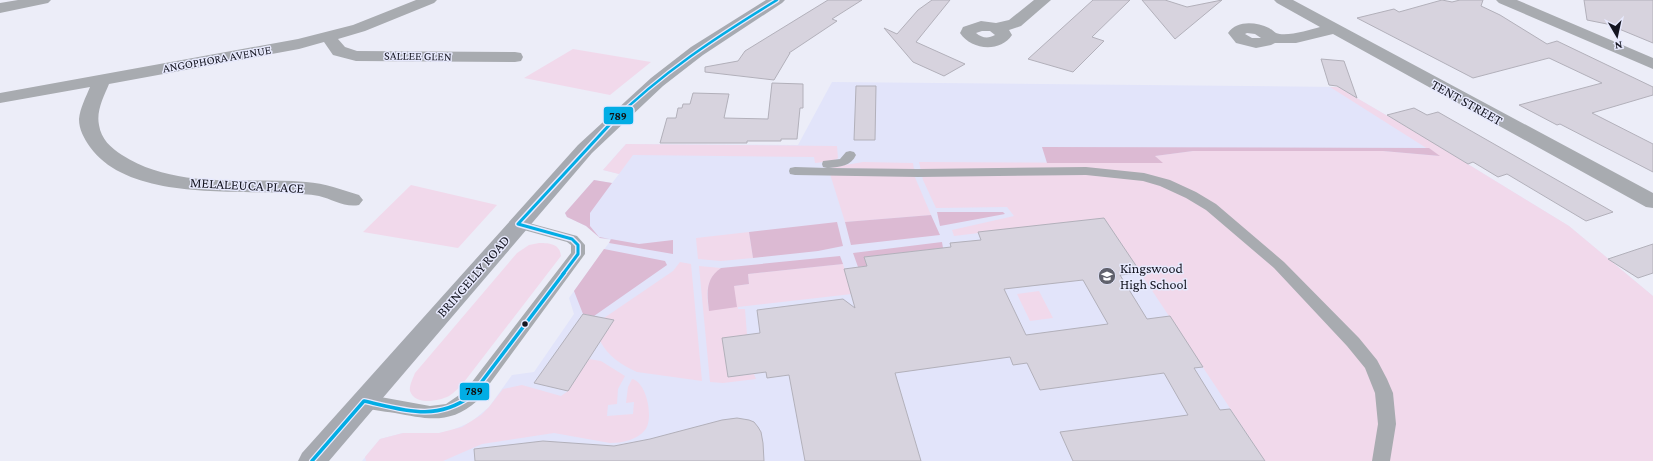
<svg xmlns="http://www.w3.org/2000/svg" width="1653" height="461" viewBox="0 0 1653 461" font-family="'Crimson Pro',serif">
<rect width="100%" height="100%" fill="#ecedf8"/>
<path fill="#e2e4fa" d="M832,82L1338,87L1427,139L1569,226L1653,296V461H362L380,439L403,433H439L450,431L471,422L489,407L512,375L534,372L574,314L569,298L611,240L600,238L586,226L567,217L565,213L594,180L612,183L619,174L603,170L626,144L798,145Z"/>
<path fill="#f1d9eb" d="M573,49L651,62L610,95L524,78Z
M1330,87H1338L1427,139L1569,226L1653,296V461H1265L1104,218L954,236L952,230L1014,216L1007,207L936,208L923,180L919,162L1162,163L1155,156L1193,151H1383L1439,156Z
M626,144L837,146L838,158L833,161L815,163L814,157L633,155L619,174L603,170Z
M863,162L913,163L914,170L828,168Z
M830,174L914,175L931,215L845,222Z
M411,185L497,205L458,248L363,232Z
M749,232L753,258L721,261L698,259L696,238Z
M539,243C550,243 560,244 561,256L461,386C457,389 454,393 449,396C439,401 415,406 410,391C409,386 413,378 415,373L517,253L529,245Z
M680,262L691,264L702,381L637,372C621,365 608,356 600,341L614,320L604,318L673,271Z
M843,264L852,294L738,307V309H745L747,335L723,338L728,377L754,374L756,379L723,383L710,382L699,266L721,268C706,279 706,294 709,310L734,286L749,284L748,274Z
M1039,291L1053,318L1030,321L1017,294Z
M589,359L601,361L625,376L618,389L617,404L608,405L607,416L633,414L634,402L626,403L628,387L632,379C647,382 654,419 645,430C637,440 622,443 610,443L554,433L482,444L443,461H366L365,457L380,439L403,433H439L462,427L481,415L489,407L503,389L522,385L561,396L568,391Z"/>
<path fill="#dcbad3" d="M1042,147L1429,148L1440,156L1383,151H1193L1155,156L1163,163H1047Z
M594,180L612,183L590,213V226L599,237L639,244L673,240V254L609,243L611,239L600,238L586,226L567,217L565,213Z
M937,212H1003L1005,214L940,226Z
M931,215L940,235L851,245L845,222Z
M837,222L843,246L818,251L753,258L749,232Z
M942,242L943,248L865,257L867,266L858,267L853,253Z
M604,249L665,261L667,265L594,316L583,314L574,291Z
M840,256L843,264L748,274L749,284L734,286L737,307L709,311C707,293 705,279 721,268Z"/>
<path fill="#d7d3de" stroke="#b2b0ba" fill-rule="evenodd" d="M828,0H862L832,19L837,21L789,53H790L774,80L705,72V67L738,61L745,51Z
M932,0H950L916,42L965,64L944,76L913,62L884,28L897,34L918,10Z
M1093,0H1130L1092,37L1104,41L1073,72L1028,59Z
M1142,0H1165L1187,7L1222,0L1175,39Z
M1442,0L1452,2L1460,0H1483L1481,6L1500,15L1547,44L1557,41L1653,87V95L1592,113L1653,144V172L1560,124L1557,125L1519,105L1602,83L1549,58L1473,78L1357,18L1394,9L1399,12Z
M1584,0H1653V43L1607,24L1587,20Z
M1321,59L1344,61L1357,98L1337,86L1329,85Z
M772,83L803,84V108H800L797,139H781V141H747V143H660L667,118H676L678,108H682L683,104H690L693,93L729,94L724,118L768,119Z
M856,86H876L875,140H854Z
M1414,108L1427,115L1438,112L1613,212L1586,221L1507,174L1498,177L1473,162L1468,164L1387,115Z
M1104,218L1141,273L1120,275L1147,319L1170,316L1203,367L1194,368L1220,410L1230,409L1265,461H1073L1060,432L1188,415L1164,373L1040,390L1027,363L1013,365L1010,357L895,373L921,461H805L789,375L767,378L766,372L728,377L722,338L760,333L757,310L843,299L855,308L844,269L867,266L864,257L951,247L950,243L981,240L978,232ZM1083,280L1108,324L1026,335L1004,289Z
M1653,244V273L1638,278L1608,259Z
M583,314L614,320L568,391L534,383Z
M737,418L749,420L754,422L758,427L761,432L763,443L764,461H475L474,449L543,441L614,446L650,439L722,420Z"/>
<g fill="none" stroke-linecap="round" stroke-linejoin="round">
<path fill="#a8abb0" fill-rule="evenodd" d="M850,151L854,152L856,155C851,166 840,167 829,168L918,169L1086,167L1144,173L1170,180L1196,192L1216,204L1284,262L1359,338L1377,360L1387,379L1393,393L1396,424L1390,461H1372L1378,424L1375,393L1365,368L1347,346L1274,268L1206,210L1186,198L1160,186L1143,181L1086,175L918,177L795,175L790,174L789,171L790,168L795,167L827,168L823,167L822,164L823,161L840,159L846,152Z
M518,220L577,236L585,245V254L477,401C450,425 427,419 395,413C382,411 370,410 358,406L355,401L358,396L364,394L430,406L446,404L465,391L571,253V245L567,242L513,227L511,224L513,221Z"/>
<path fill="#a8abb0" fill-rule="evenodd" d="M18,0H51L48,3L0,13V3Z
M416,0H437L434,3L365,31L338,39L345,47L357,51L515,52L521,53L523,57L521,61L515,62L356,61L333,55L324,42L299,49L109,84C104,96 96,111 99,125C101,139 111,148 122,155C177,190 245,177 306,182C325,183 342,190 359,195L363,200L359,205C345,208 332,199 319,196C309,194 298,194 288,193C231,190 128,200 90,147C84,138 79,130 79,119C80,108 86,97 90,87L0,103V93L298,39L353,25Z
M1034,0H1051L1021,26L1009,30L1012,35C1000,53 971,50 960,33L963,27L981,21L996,23L1009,20ZM982,31H990L995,35C988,39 982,38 976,33Z
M1274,0H1293L1653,193V208L1646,207L1333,34L1296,43H1275L1271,45L1256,48L1236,43L1228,33C1237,20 1256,22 1269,28C1271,29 1274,32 1276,33C1286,37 1310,30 1320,27L1277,3ZM1247,33L1255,34L1261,38H1252L1245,34Z
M1496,0H1517L1653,58V69L1499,3Z"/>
<path fill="#a7aab1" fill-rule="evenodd" d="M766,0H785L782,3L703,55L663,86L592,153L329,461H298L302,453L578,145L651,78L691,47Z"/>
<defs>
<path id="bus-1-far2" d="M611,123C661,73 718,36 777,0"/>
<path id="bus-1-far1" d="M563,274L578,254V245L572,239L518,224L612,122"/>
<path id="bus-1" d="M312,461L364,401C404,410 435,422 471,396L564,273"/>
</defs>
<use href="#bus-1-far2" stroke="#e7e9fd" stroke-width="5"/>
<use href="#bus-1-far1" stroke="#e7e9fd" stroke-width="6"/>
<use href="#bus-1" stroke="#e7e9fd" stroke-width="6"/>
<use href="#bus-1-far2" stroke="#01ade5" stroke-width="2.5"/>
<use href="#bus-1-far1" stroke="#01ade5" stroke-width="3"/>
<use href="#bus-1" stroke="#01ade5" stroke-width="3.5"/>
</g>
<defs>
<symbol id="school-disc" viewBox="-11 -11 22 22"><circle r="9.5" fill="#60616c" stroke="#e7e9fd"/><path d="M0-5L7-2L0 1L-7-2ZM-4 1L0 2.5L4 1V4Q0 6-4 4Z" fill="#fff"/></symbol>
</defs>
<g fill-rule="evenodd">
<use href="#school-disc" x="1097" y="266" width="20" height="20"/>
</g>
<circle fill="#141520" stroke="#e7e9fd" stroke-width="1.5" cx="525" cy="324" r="3.5"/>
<g text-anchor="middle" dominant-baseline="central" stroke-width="3" stroke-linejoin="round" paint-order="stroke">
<g font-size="12" fill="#141520" stroke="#e7e9fd">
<text transform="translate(418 56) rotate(1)">SALLEE GLEN</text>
<text transform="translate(217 59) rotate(-10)">ANGOPHORA AVENUE</text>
</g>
<g font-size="14" fill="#141520" stroke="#e7e9fd">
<text transform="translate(1467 102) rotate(29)">TENT STREET</text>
<text transform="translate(247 185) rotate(3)">MELALEUCA PLACE</text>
<text transform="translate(473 276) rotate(-49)">BRINGELLY ROAD</text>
</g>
<g font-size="14" fill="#141520" stroke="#e7e9fd" text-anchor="start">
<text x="1120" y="268">Kingswood<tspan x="1120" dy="16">High School</tspan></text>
</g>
</g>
<g stroke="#e7e9fd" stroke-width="1.5">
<rect x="603" y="106" width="31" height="19" rx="4" fill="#01ade5"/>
<rect x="459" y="382" width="31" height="19" rx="4" fill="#01ade5"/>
</g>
<g font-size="11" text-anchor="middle" font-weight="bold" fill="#111">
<text x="618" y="120">789</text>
<text x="474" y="395">789</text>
</g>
<g transform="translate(1617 36) rotate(171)" stroke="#e7e9fd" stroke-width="3" paint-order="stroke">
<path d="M0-3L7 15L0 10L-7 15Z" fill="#141520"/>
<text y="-6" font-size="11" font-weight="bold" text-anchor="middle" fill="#141520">N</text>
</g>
</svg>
